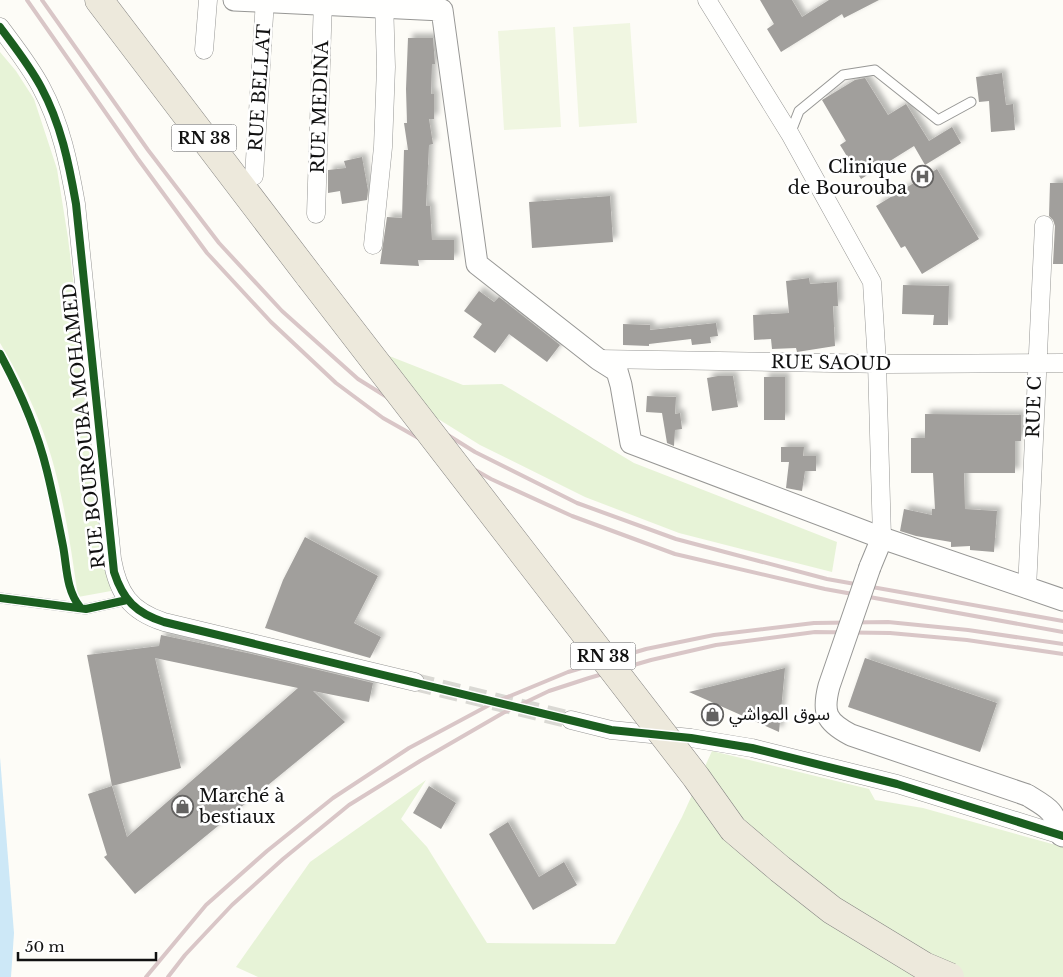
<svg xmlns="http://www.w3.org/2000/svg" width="1063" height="977" viewBox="0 0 1063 977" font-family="'Libre Baskerville','Noto Sans Arabic',serif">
<defs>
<filter id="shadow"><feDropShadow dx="4.5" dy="-4.5" stdDeviation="2.5" flood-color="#0004"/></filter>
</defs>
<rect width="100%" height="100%" fill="#fdfcf7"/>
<path fill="#e7f3d7" d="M0,52L16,71L34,99L57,169L68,238L111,591L78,597C69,534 60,469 35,411C25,387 13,365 0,343Z
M374,350L463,385L502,384L634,463L837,542L832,572L679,533L585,497L480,445L411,402Z
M712,751L869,789L875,800L923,808L1063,847V977H258L236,967L310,862L426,780L401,819L427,847L487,943L615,944L682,817Z"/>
<path fill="#f0f6e1" d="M630,23L637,123L579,127L573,27Z
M555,27L561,127L504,130L498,31Z"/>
<path fill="#cde8f7" d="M0,757L14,933L11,977H0Z"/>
<path fill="#a19f9c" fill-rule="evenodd" filter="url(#shadow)" d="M760,0H792L802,17L829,0H879L844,18L842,14L781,52L767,29L774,24Z
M408,38H433L435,64H432L431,94H434V119H429L433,144L429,145L426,206H430L432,240H454V260H418L419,266L380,264L387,217L402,218L404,150H408L404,123H407L406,89Z
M1002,73L1006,105L1013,104L1015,130L991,132L989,101L979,102L976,77Z
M865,78L888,115L906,104L929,141L952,127L961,143L925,165L914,146L861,179L840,145L846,141L822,100L855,80Z
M362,157L368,190L367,200L342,204L340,191L328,193V170L346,168L344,161Z
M937,169L979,239L922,274L905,246L901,248L876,206Z
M1050,183H1063V264H1053L1055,226L1053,220L1049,216Z
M610,196L613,242L532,248L529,202Z
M809,278L810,284L837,282L838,306H833L835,346L797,352L796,348L772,349L771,339L754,340L753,315L789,313L786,281Z
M903,285L949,286L948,325H933L934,315L902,314Z
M479,291L494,302L499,297L560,345L547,362L509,334L495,353L473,337L482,324L464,311Z
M716,323L718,336L710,337L711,343L692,345L691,339L649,344V346L623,345V324L650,325V330Z
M718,376H733L738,407L712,411L707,378Z
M764,377H785V420H764Z
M647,396L676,397L675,414L680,413L682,429L675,430L674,446L667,443L662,413L646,412Z
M925,414L1021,415V441H1015V473H964L965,509L997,511L994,552L970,550V546L951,547V542L916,536L900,531L904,509L932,515V509H935L933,473H911V438H925Z
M781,447H804L803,456H816V471H805L802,491L786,488L789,462H781Z
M305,537L378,576L354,623L381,637L370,658L265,628L283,580Z
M161,635L252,654L373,683L369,702L313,691L345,722L135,894L104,857L107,855L88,794L112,786L87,655L159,646ZM155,658L298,688L127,837L112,786L181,768Z
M865,658L997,703L980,752L848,707Z
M785,668L779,732L689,692Z
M429,786L456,803L441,829L413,813Z
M508,822L539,877L564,862L577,885L533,910L489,834Z"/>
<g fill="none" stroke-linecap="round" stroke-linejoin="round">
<path stroke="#dad9d4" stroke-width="18" stroke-dasharray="18 9" stroke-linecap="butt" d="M415,682L571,720"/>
<defs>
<path id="service" d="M790,134L799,111L843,75L875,70L938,120L971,102
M0,598L86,609L127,600"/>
<path id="minor" d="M707,0L790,134L872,282L877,363L882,538
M0,27C14,46 30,66 41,87C61,124 69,164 76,204L112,559C118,593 130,611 164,622L415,682
M204,50L208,0
M254,176L265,0
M316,214L323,0
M373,245L383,147L386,67L384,0
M598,359L888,364L1063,363
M1027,589L1044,225
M571,720L611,730L691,738L752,748L897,784L1061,835"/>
<path id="tertiary" d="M234,0L442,10L477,264L598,359L617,371L621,385L631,443L882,538
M870,567L882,538L1063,600
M1027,795C1050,809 1053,809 1061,835L1063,836"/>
<path id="primary" d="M99,0L310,277"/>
</defs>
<use href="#service" stroke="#979795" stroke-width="11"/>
<use href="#minor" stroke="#979795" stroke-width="19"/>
<use href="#tertiary" stroke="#979795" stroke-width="23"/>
<use href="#primary" stroke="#858482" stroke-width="29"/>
<use href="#service" stroke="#fffffe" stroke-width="9"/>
<use href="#minor" stroke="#fffffe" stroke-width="18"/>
<use href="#tertiary" stroke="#fffffe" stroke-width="21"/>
<use href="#primary" stroke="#ede9dc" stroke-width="28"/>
<path stroke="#d9c6c7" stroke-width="4" d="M27,0L138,159L207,253L271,322L336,383L383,418L491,479L572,516L675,554L825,589L1063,632
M42,0L148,150L219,243L282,311L358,379L475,452L577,503L676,539L827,579L1063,621
M146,977L206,905L267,851L333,798L409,748L493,703L568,672L646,649L714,635L814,623L888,622L968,630L1063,644
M168,977L185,955L232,905L283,859L349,805L420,761L503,713L549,691L589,678L651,660L716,645L815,632L890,633L967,640L1063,654"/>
<defs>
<path id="tertiary-bridge" d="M870,567L829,686C822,713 826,722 851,735L1027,795"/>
<path id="primary-bridge" d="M310,277L696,777L733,829L780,869L832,910L924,966L950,977"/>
</defs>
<use href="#tertiary-bridge" stroke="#979795" stroke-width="23" stroke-linecap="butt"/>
<use href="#primary-bridge" stroke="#858482" stroke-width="29" stroke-linecap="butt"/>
<use href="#tertiary-bridge" stroke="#fffffe" stroke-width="21"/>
<use href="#primary-bridge" stroke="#ede9dc" stroke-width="28"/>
<defs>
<path id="cycleway" d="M0,27C14,46 30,66 41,87C61,124 69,164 76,204L114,572C123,600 136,613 164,622L611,730L691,738L752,748L897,784L1063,836
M0,354C20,391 37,430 47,471C53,495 58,521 63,546C67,567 66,590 80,607
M0,598L86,609L127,600"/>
</defs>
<use href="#cycleway" stroke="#fff" stroke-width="11"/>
<use href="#cycleway" stroke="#1b5e20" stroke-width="8"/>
</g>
<defs>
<symbol id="hospital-ring" viewBox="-11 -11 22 22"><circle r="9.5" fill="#fff" stroke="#646362" stroke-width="1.5"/><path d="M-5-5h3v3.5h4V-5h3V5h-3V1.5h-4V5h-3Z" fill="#646362"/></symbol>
<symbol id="shop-ring" viewBox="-11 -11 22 22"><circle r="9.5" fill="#fff" stroke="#646362" stroke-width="1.5"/><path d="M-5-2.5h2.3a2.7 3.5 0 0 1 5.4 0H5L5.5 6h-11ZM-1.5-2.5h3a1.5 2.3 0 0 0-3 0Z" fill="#646362"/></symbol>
</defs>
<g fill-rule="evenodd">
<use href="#hospital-ring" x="910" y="164" width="25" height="25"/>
<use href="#shop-ring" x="700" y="702" width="25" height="25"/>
<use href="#shop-ring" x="170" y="794" width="25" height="25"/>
</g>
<g text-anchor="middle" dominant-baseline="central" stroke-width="5" stroke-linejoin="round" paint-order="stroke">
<g fill="#fff" stroke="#585858" stroke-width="1">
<rect x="171.5" y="124.5" width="65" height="27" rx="4"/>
<rect x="570.5" y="642.5" width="65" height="27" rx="4"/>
</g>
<g font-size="16" font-weight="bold" fill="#111">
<text x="204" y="138">RN 38</text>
<text x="603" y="656">RN 38</text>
</g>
<g font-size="18" fill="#111" stroke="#fff">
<text transform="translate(260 88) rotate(-86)">RUE BELLAT</text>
<text transform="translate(320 107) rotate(-88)">RUE MEDINA</text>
<text transform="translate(831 363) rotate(1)">RUE SAOUD</text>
<text transform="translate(1034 407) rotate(-88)">RUE C</text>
<text transform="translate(84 426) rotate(-96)">RUE BOUROUBA MOHAMED</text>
</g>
<g font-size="18" fill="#111" stroke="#fff" text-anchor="start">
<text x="907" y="167" text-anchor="end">Clinique<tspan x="907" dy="21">de Bourouba</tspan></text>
<text x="729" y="714">سوق المواشي</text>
<text x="199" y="796">Marché à<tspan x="199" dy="21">bestiaux</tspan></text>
</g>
</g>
<path d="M18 952v8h138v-8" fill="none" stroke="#111111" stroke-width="2.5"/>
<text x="25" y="952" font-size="15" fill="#111111" stroke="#ffffff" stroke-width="4" paint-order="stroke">50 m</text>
</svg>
